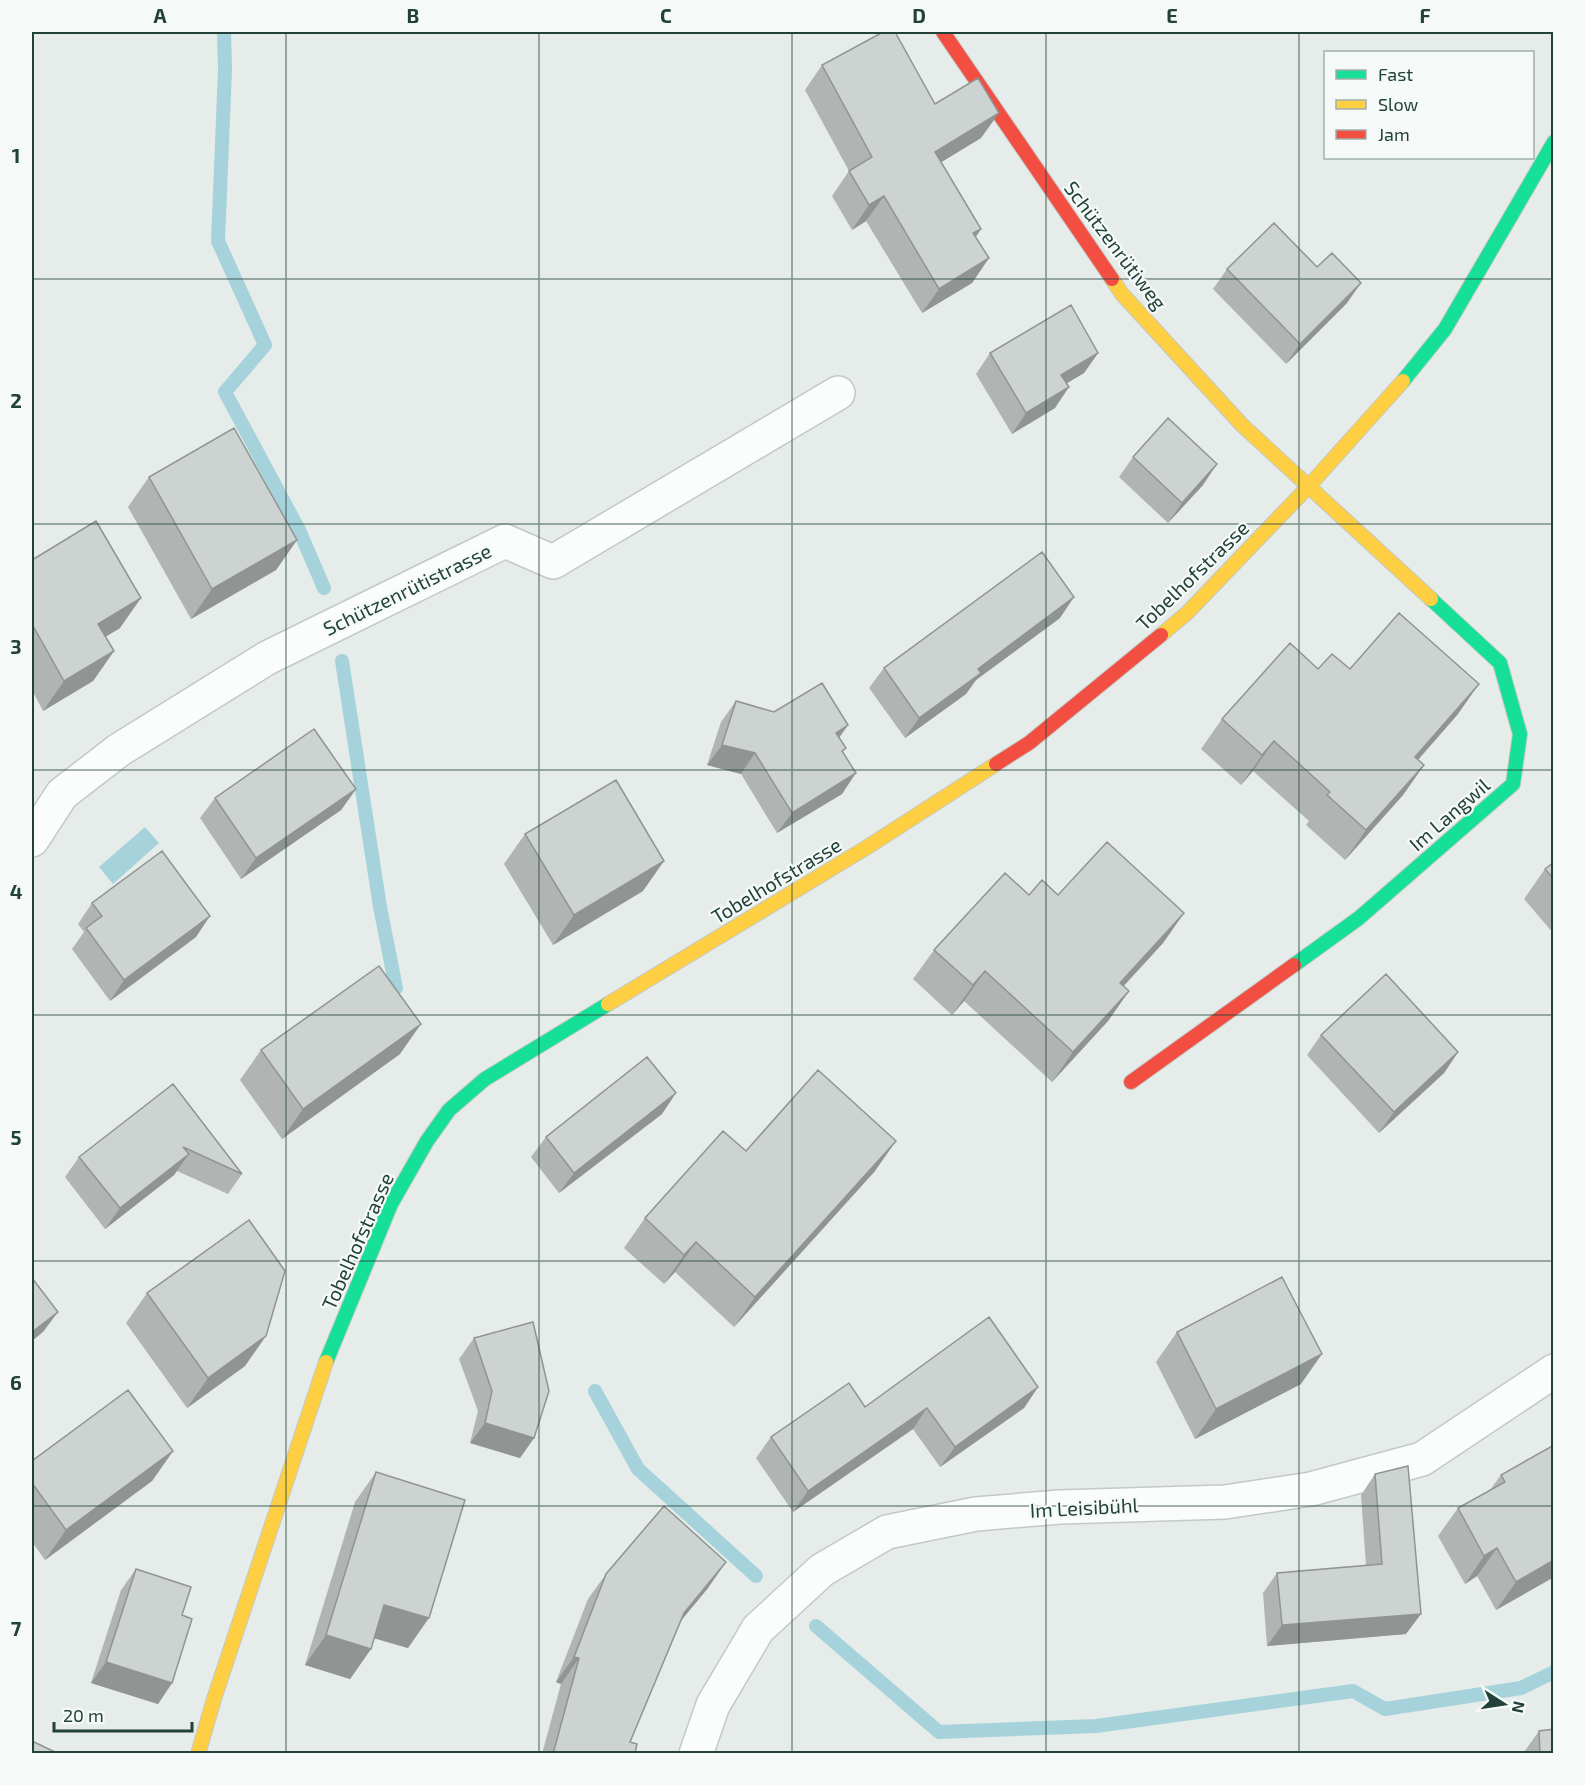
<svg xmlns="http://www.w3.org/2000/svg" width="1585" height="1785" viewBox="0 0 1585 1785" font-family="'Exo 2',sans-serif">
<rect width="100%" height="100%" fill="#e6ece9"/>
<path fill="#a6d3db" d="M145,827L159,843L113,884L99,867Z"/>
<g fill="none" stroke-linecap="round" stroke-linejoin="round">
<path stroke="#a6d3db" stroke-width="14" d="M224,32L225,70L218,241L265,345L225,392L299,530L324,588
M342,661L380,907L396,988
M595,1391L638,1469L756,1576
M816,1626L939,1732L1096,1726L1353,1691L1385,1709L1521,1688L1554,1672"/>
<defs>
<path id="street" d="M32,840L62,794L119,750L267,658L505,541L553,562L838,393
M696,1754L713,1705L758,1629L822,1570L887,1532L976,1514L1060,1507L1225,1502L1311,1489L1422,1459L1554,1371"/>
<path id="fast" d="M1403,381L1445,329L1554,142
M1294,965L1359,918L1513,784L1520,734L1500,663L1431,599
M326,1362L391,1204L427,1141L449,1110L485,1079L608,1004"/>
<path id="slow" d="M1112,279L1122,294L1242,425L1431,599
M1161,635L1187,613L1308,487L1403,381
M608,1004L869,846L996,764
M198,1754L214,1699L326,1362"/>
<path id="jam" d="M943,32L1112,279
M996,764L1029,743L1161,635
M1131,1082L1294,965"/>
</defs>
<use href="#street" stroke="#c3c9c6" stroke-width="36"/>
<use href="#fast" stroke="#c2c9c6" stroke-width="16"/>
<use href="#slow" stroke="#c2c9c6" stroke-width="16"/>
<use href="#jam" stroke="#c2c9c6" stroke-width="16"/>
<use href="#street" stroke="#fbfcfc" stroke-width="33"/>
<use href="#fast" stroke="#16e098" stroke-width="14"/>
<use href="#slow" stroke="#ffcf43" stroke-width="14"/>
<use href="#jam" stroke="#f24e42" stroke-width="14"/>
</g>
<path fill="#b0b5b4" d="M822,65L935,104L981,138L941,162L981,229L976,237L989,258L972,283L922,313L866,221L852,230L832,196L849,171L805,90Z
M1227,269L1347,303L1286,364L1213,289Z
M990,353H1098L1084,373L1067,383L1055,408L1012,434L976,374Z
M1133,457L1203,485L1168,523L1119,477Z
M149,477L297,540L276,570L191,619L128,507Z
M32,560L120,628L105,637L114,651L93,681L43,711L32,690Z
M1060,618L976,680L966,694L905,738L869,688L884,668Z
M1318,669H1350L1458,714L1418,760L1424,765L1403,795L1345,860L1306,825L1309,821L1253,771L1241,785L1201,749L1222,719Z
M736,701L774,712L848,725L839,738L846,748L843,752L842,794L777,833L741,774L707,765L721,722Z
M356,789L341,810L241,879L200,818L215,798Z
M525,834L643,891L553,945L504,864Z
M1554,862V934L1524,899L1545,869Z
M1029,895H1058L1184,913L1163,943L1123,986L1129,991L1108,1021L1052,1082L964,1001L952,1015L913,979L934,950Z
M92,903L196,937L110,1001L72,949L84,932L78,924Z
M1321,1035L1458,1052L1444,1073L1379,1133L1307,1055Z
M261,1050L400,1054L282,1139L240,1080Z
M173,1084L242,1174L228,1194L177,1171L174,1175L105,1229L65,1177L79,1157Z
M662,1114L559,1193L531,1157L546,1137Z
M746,1151L875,1171L734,1327L675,1272L664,1284L624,1248L645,1218Z
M147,1293L245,1366L187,1408L126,1323Z
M1177,1332L1301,1384L1195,1439L1156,1362Z
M474,1338L534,1438L520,1458L470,1443L478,1411L459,1359Z
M1038,1387L1024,1408L940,1467L913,1429L793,1512L756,1458L771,1437L865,1407Z
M173,1451L152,1481L45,1560L32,1542V1461Z
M376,1472L408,1648L374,1638L371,1649L350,1679L305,1665L355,1502Z
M1375,1474L1406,1634L1267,1646L1263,1593L1277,1573L1366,1566L1361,1495Z
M1501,1475L1554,1577L1496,1610L1477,1576L1465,1584L1438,1536L1458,1508L1490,1490Z
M136,1569L172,1683L158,1704L91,1683L121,1590Z
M606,1574L708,1588L680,1621L630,1742L635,1754H542L561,1684L556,1682L588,1599Z
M1539,1731L1554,1754H1524V1752Z"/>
<path fill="#909492" d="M999,113L981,138L917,177L935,152Z
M884,196L866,221L852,230L869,205Z
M981,229L964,253L973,233Z
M989,258L972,283L922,313L939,289Z
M1361,283L1347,303L1286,364L1300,344Z
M1098,353L1084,373L1047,395L1061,375Z
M1069,387L1055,408L1012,434L1026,413Z
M1217,464L1203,485L1168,523L1182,503Z
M297,540L276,570L191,619L212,589Z
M1074,597L1060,618L976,680L966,694L905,738L919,718L978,669Z
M141,598L120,628L77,654L98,624Z
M114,651L93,681L43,711L64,681Z
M1479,684L1458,714L1394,787L1415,757Z
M848,725L833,746L836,733Z
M1274,741L1253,771L1241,785L1262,755Z
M722,745L755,753L741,774L707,765Z
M1424,765L1403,795L1345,860L1366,830Z
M856,773L842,794L777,833L792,813Z
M356,789L341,810L241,879L256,858Z
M664,861L643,891L553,945L574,915Z
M1184,913L1163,943L1099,1013L1120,983Z
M210,916L196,937L110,1001L124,980Z
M985,971L964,1001L952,1015L973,985Z
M1129,991L1108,1021L1052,1082L1073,1052Z
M421,1024L400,1054L282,1139L303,1109Z
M1458,1052L1444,1073L1379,1133L1394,1112Z
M676,1093L662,1114L559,1193L574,1173Z
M896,1141L875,1171L734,1327L755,1297Z
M189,1154L174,1175L105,1229L120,1208Z
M696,1242L675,1272L664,1284L684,1255Z
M58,1312L43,1332L32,1341V1332Z
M266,1336L245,1366L187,1408L208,1378Z
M1322,1354L1301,1384L1195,1439L1216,1409Z
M1038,1387L1024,1408L940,1467L955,1447Z
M927,1408L913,1429L793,1512L808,1491Z
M485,1423L534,1438L520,1458L470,1443Z
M173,1451L152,1481L45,1560L66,1530Z
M1497,1548L1477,1576L1465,1584L1484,1556Z
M1554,1560V1577L1496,1610L1516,1582Z
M726,1562L708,1588L666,1639L684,1613Z
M384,1605L429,1618L408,1648L363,1635Z
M1421,1614L1406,1634L1267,1646L1282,1625Z
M326,1635L371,1649L350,1679L305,1665Z
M574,1657L579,1658L561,1684L556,1682Z
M106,1662L172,1683L158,1704L91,1683Z"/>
<path fill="#cdd3d1" stroke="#909492" stroke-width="1.5" d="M883,32H895L935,104L978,78L999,113L935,152L981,229L973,233L989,258L939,289L884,196L869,205L849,171L872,157L822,65Z
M1274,223L1317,267L1332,253L1361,283L1300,344L1227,269Z
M1071,305L1098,353L1061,375L1069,387L1026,413L990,353Z
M1168,418L1217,464L1182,503L1133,457Z
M234,428L297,540L212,589L149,477Z
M96,521L141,598L98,624L114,651L64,681L32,624V560Z
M1042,552L1074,597L978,669L981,673L919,718L884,668Z
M1399,613L1479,684L1415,757L1424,765L1366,830L1327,795L1330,792L1274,741L1262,755L1222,719L1290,643L1318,669L1332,654L1350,669Z
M822,683L848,725L836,733L846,748L842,751L856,773L792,813L755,753L722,745L736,701L774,712Z
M314,729L356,789L256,858L215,798Z
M616,780L664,861L574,915L525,834Z
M1107,842L1184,913L1120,983L1129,991L1073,1052L985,971L973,985L934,950L1005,873L1029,895L1042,880L1058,895Z
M162,851L210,916L124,980L86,928L102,916L92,903Z
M1554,862V879L1545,869Z
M379,966L421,1024L303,1109L261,1050Z
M1386,974L1458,1052L1394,1112L1321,1035Z
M647,1057L676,1093L574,1173L546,1137Z
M818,1070L896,1141L755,1297L696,1242L684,1255L645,1218L723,1131L746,1151Z
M173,1084L242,1174L183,1147L189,1154L120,1208L79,1157Z
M249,1220L285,1271L266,1336L208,1378L147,1293Z
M1282,1277L1322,1354L1216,1409L1177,1332Z
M32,1278L58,1312L32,1332Z
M989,1317L1038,1387L955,1447L927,1408L808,1491L771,1437L849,1383L865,1407Z
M533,1322L549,1391L534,1438L485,1423L492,1391L474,1338Z
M128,1390L173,1451L66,1530L32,1483V1461Z
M1554,1445V1560L1516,1582L1497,1548L1484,1556L1458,1508L1505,1482L1501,1475Z
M1408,1466L1421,1614L1282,1625L1277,1573L1382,1564L1375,1474Z
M376,1472L465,1500L429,1618L384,1605L371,1649L326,1635Z
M664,1506L726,1562L684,1613L630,1742L637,1744L635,1754H553L579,1658L574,1657L606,1574Z
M136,1569L191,1587L182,1615L192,1619L172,1683L106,1662Z
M1554,1729V1754H1540L1539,1731Z
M32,1741L59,1754H32Z"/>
<path fill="none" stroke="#224139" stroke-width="1.5" stroke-opacity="0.55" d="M286,32V1754M539,32V1754M792,32V1754M1046,32V1754M1299,32V1754M32,279H1554M32,524H1554M32,770H1554M32,1015H1554M32,1261H1554M32,1506H1554"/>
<g text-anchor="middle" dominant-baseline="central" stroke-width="4.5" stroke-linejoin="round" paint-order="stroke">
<g font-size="20" fill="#224139" stroke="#f5faf8">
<text transform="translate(1116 245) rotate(53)">Schützenrütiweg</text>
<text transform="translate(1192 575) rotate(-44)">Tobelhofstrasse</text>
<text transform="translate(407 589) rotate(-26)">Schützenrütistrasse</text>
<text transform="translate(1449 814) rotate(-41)">Im Langwil</text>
<text transform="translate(776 880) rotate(-31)">Tobelhofstrasse</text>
<text transform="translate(357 1241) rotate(-66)">Tobelhofstrasse</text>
<text transform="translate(1084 1507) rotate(-3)">Im Leisibühl</text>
</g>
</g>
<rect width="1585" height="1785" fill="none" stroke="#f5faf8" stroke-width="66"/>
<rect x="1324" y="51" width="210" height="108" fill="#f5faf8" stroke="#a1b0ac" stroke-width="1.5"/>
<rect x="1336" y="70" width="30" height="9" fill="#16e098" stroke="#a1b0ac" stroke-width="1.5"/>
<text x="1378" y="81" font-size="18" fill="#224139">Fast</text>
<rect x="1336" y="100" width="30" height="9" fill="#ffcf43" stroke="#a1b0ac" stroke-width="1.5"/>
<text x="1378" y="111" font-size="18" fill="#224139">Slow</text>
<rect x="1336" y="130" width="30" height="9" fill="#f24e42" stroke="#a1b0ac" stroke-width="1.5"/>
<text x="1378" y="141" font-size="18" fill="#224139">Jam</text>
<g transform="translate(1504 1704) rotate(102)" stroke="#f5faf8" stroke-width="4.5" paint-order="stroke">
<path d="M0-4.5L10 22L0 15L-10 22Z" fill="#224139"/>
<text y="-9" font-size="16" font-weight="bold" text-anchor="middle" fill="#224139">N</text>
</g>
<path d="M54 1722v9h138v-9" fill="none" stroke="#224139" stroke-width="3"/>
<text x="63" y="1722" font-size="18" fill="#224139" stroke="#f5faf8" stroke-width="4.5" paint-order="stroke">20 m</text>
<rect x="33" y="33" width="1519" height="1719" fill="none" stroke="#224139" stroke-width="2"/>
<g font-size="20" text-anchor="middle" font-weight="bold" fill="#224139">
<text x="160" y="23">A</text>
<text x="413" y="23">B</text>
<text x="666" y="23">C</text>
<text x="919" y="23">D</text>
<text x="1172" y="23">E</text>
<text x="1425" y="23">F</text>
<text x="16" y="163">1</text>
<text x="16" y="408">2</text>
<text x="16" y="654">3</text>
<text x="16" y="899">4</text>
<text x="16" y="1145">5</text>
<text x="16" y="1390">6</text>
<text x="16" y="1636">7</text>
</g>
</svg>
